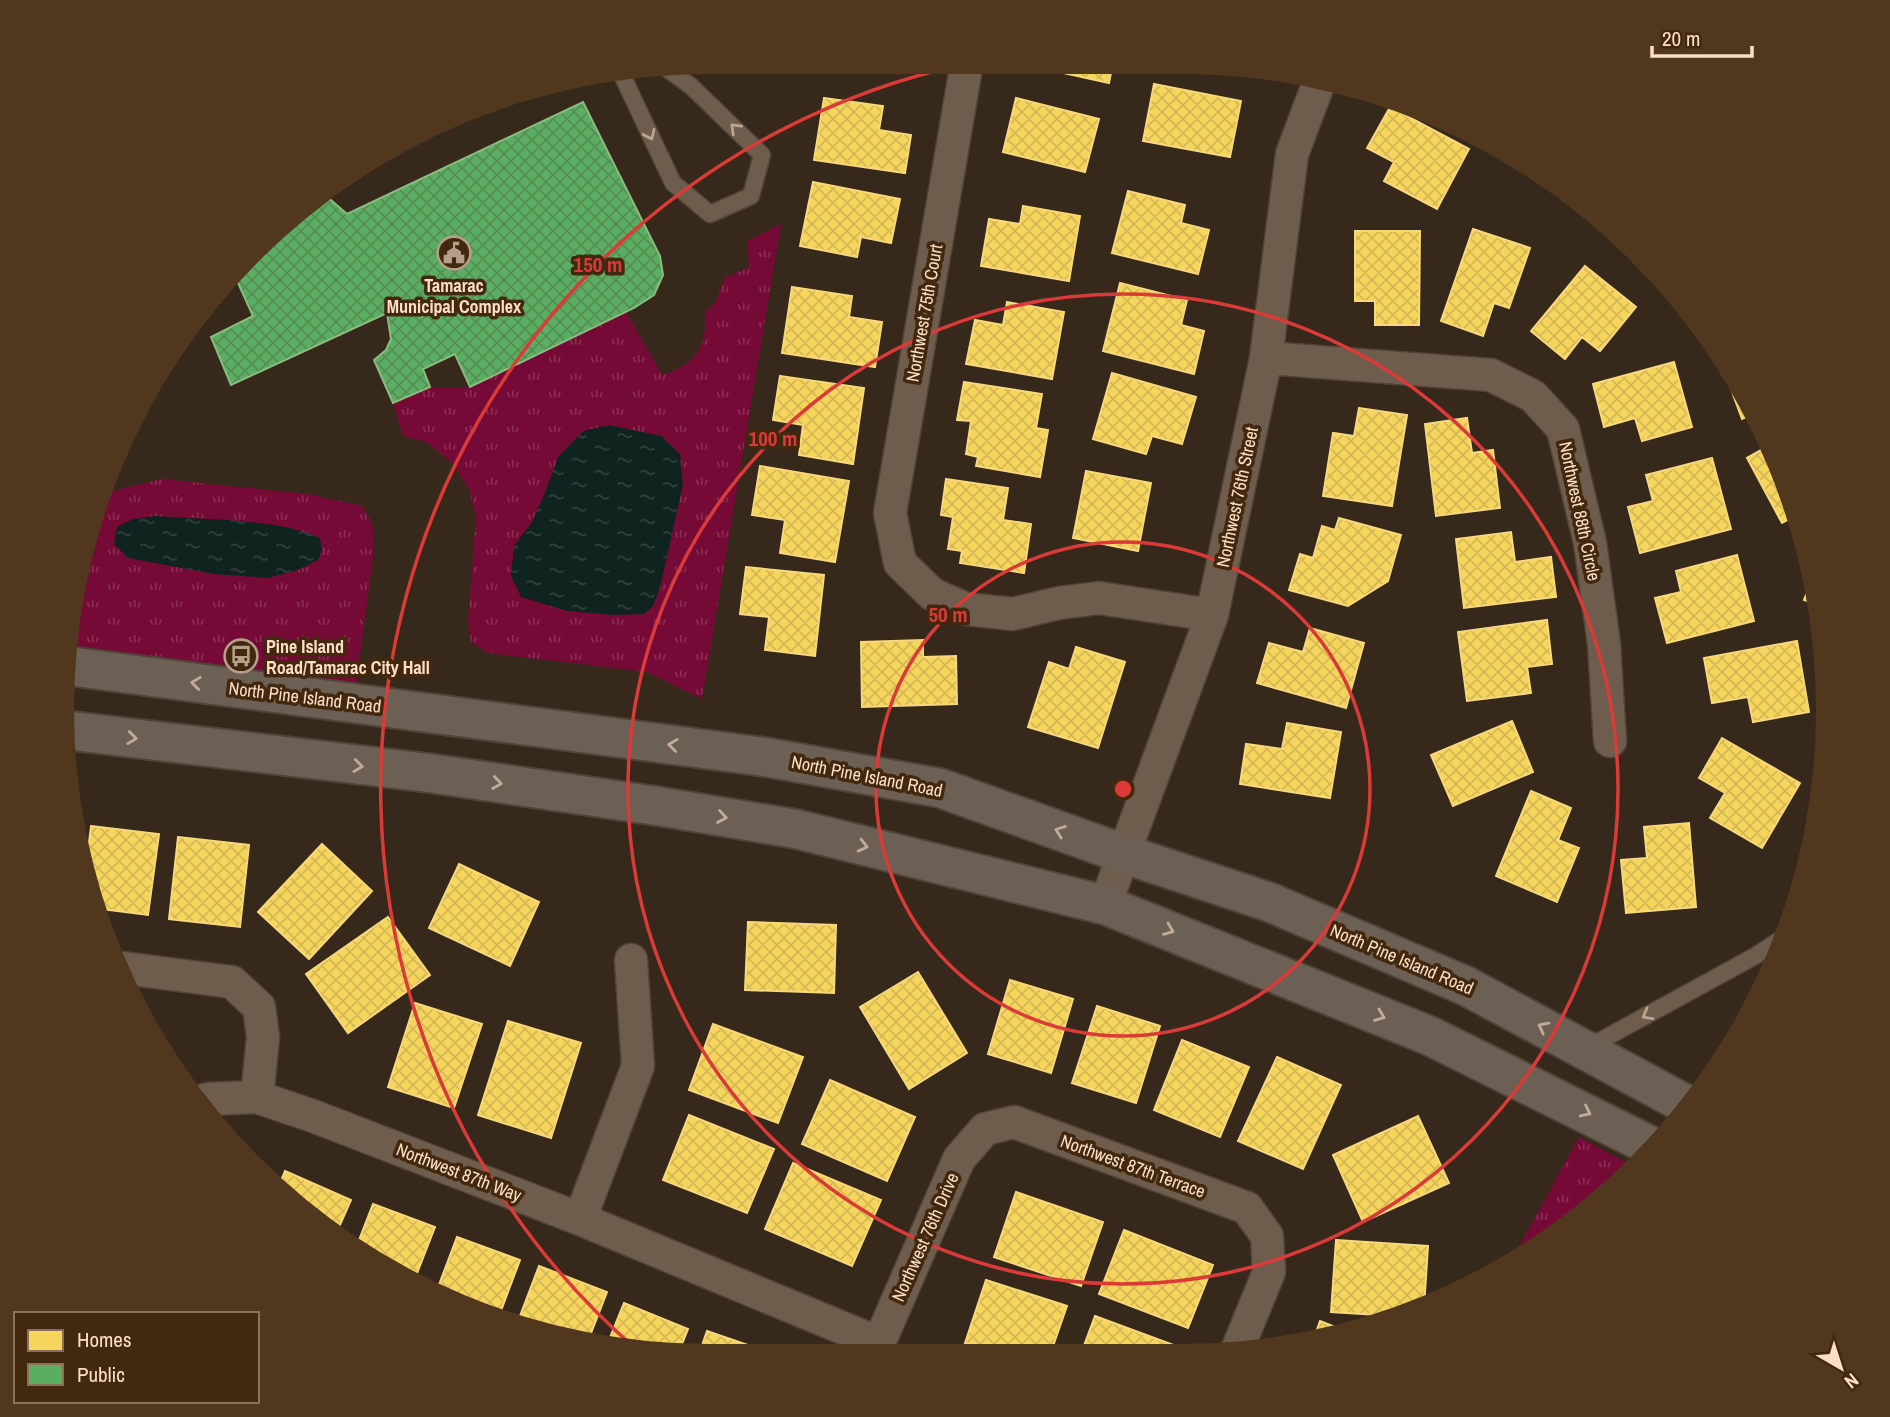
<svg xmlns="http://www.w3.org/2000/svg" width="1890" height="1417" viewBox="0 0 1890 1417" font-family="'Archivo Narrow',sans-serif">
<defs>
<pattern id="grass-tufts" width="24" height="20" patternUnits="userSpaceOnUse" patternTransform="scale(1.75)"><rect width="24" height="20" fill="#750a37"/><path d="M3 7l-1-3M5 7V3M7 7l1-3M15 17l-1-3M17 17v-4M19 17l1-3" fill="none" stroke="#8a2d52"/></pattern>
<pattern id="water-ripples" width="26" height="14" patternUnits="userSpaceOnUse" patternTransform="scale(1.75)"><rect width="26" height="14" fill="#0f231f"/><path d="M2 4q2-2 4 0t4 0M15 11q2-2 4 0t4 0" fill="none" stroke="#33423e"/></pattern>
<pattern id="homes-cross-hatch" width="8" height="8" patternUnits="userSpaceOnUse" patternTransform="scale(1.75)"><rect width="8" height="8" fill="#f6d55c"/><path d="M0 0l8 8M0 8l8-8" fill="none" stroke="#d4b855"/></pattern>
<pattern id="public-cross-hatch" width="8" height="8" patternUnits="userSpaceOnUse" patternTransform="scale(1.75)"><rect width="8" height="8" fill="#5aae61"/><path d="M0 0l8 8M0 8l8-8" fill="none" stroke="#568e56"/></pattern>
</defs>
<rect width="100%" height="100%" fill="#36281a"/>
<path fill="url(#grass-tufts)" d="M781,224L702,699L647,672L488,653L471,642L468,622L476,517L469,489L452,463L426,442L403,436L393,404L430,387H470L626,312L662,375C696,364 707,348 705,312L716,301L725,277L749,268L747,241Z
M162,479L308,494L362,506L373,526L374,549L355,694L69,655L74,583L104,493Z
M1579,1137L1634,1167L1575,1222L1513,1258Z"/>
<path fill="url(#water-ripples)" d="M609,425L661,436L680,454L683,485L660,588L653,606L644,614L615,615L567,611L521,597L511,576L514,546L532,522L546,490L558,457L583,431Z
M154,516C197,519 284,519 320,538L322,550L318,560L298,570L268,578L214,574L128,558L114,544L117,527L133,519Z"/>
<path fill="url(#homes-cross-hatch)" stroke="#f8d87c" stroke-width="2" d="M863,62H891L890,66Z
M1052,62H1113L1109,83L1050,70Z
M1154,84L1241,101L1230,157L1143,141Z
M824,98L883,106L879,130L911,135L905,173L814,160Z
M1016,98L1099,119L1085,172L1003,152Z
M1390,107L1469,149L1437,209L1384,181L1394,162L1367,148Z
M813,182L900,199L891,243L861,237L857,257L800,246Z
M1128,191L1185,205L1181,223L1209,230L1198,274L1112,253Z
M1023,206L1080,216L1069,281L981,266L989,219L1020,224Z
M1473,229L1530,248L1509,308L1494,303L1483,336L1441,321Z
M1355,231H1420L1419,325H1375V301H1355Z
M1585,266L1636,307L1600,351L1582,337L1565,359L1531,331Z
M1120,283L1187,300L1181,325L1204,331L1194,374L1103,351Z
M792,287L852,296L849,317L882,322L875,367L782,353Z
M1007,302L1064,312L1052,379L966,364L975,320L1003,325Z
M1722,358L1756,413L1742,419L1720,359Z
M1674,362L1692,427L1642,441L1635,418L1604,427L1593,384Z
M1112,373L1196,397L1182,444L1152,436L1146,454L1093,439Z
M780,376L864,388L853,464L799,455L803,425L773,420Z
M964,382L1042,394L1036,428L1048,430L1040,477L976,466L978,457L966,454L971,421L957,420Z
M1359,408L1407,415L1392,506L1323,496L1333,433L1354,436Z
M1467,418L1472,453L1493,450L1500,508L1436,516L1425,424Z
M1770,445L1797,515L1782,523L1747,458Z
M1712,458L1731,529L1640,553L1628,507L1653,501L1646,475Z
M760,466L849,481L835,562L780,553L785,520L752,515Z
M1086,471L1151,483L1138,551L1073,538Z
M946,479L1008,488L1003,520L1031,524L1024,573L960,563L962,551L948,549L953,517L941,515Z
M1339,518L1401,535L1388,581L1348,606L1289,590L1300,554L1313,558L1322,526L1335,530Z
M1511,532L1515,562L1551,557L1556,597L1464,608L1456,539Z
M1737,555L1754,621L1667,643L1655,598L1681,592L1676,571Z
M746,567L824,575L815,656L765,650L769,617L740,614Z
M1813,576L1817,605L1804,600Z
M1547,620L1552,664L1527,667L1531,693L1467,701L1458,632Z
M1310,628L1364,643L1346,708L1257,683L1269,643L1303,652Z
M923,640V657L956,656L957,704L862,707L861,642Z
M1797,641L1809,712L1753,722L1748,697L1712,703L1704,658Z
M1076,647L1125,662L1098,748L1028,727L1049,662L1069,669Z
M1512,721L1533,772L1453,806L1431,755Z
M1287,723L1341,732L1330,798L1240,784L1246,744L1282,749Z
M1722,738L1800,783L1762,848L1710,818L1725,793L1699,778Z
M1531,791L1571,808L1558,840L1579,848L1557,902L1496,876Z
M1689,823L1696,907L1626,913L1621,860L1647,858L1644,827Z
M91,826L159,834L148,915L94,908L86,867Z
M178,837L249,845L240,927L169,919Z
M322,844L372,891L309,959L258,912Z
M459,864L539,902L510,966L429,928Z
M388,917L430,975L348,1033L306,974Z
M748,922L836,925L834,993L745,990Z
M918,972L967,1053L909,1089L860,1007Z
M1010,980L1073,999L1051,1073L988,1054Z
M415,1003L482,1024L454,1108L388,1087Z
M1097,1006L1160,1026L1136,1103L1072,1083Z
M508,1021L581,1043L551,1138L478,1115Z
M713,1024L803,1057L778,1123L689,1090Z
M1182,1040L1249,1067L1220,1137L1154,1110Z
M1277,1057L1341,1085L1303,1169L1238,1141Z
M830,1080L915,1117L887,1181L802,1144Z
M689,1115L774,1149L747,1213L663,1180Z
M1418,1116L1449,1183L1363,1222L1333,1155Z
M793,1163L881,1200L852,1266L765,1229Z
M285,1171L351,1200L336,1234L277,1190Z
M1016,1192L1103,1222L1081,1286L994,1257Z
M373,1204L435,1227L414,1281L385,1269L356,1248Z
M1124,1230L1213,1265L1188,1328L1099,1294Z
M457,1237L520,1260L499,1316L437,1290Z
M1336,1240L1428,1246L1424,1308L1394,1316L1331,1312Z
M539,1266L607,1292L588,1341L541,1334L517,1324Z
M986,1280L1067,1306L1051,1352H993L965,1343Z
M624,1303L688,1329L678,1354L607,1345Z
M1095,1316L1179,1347L1177,1351H1082Z
M1320,1321L1343,1330L1314,1338Z
M707,1331L774,1354H699Z"/>
<path fill="url(#public-cross-hatch)" stroke="#8abc7f" stroke-width="2" d="M583,102L660,256L663,275L654,295L634,308L470,387L455,354L423,369L430,387L393,403L374,360L386,350L391,339L387,313L231,385L211,337L253,316L234,274L251,251L324,194L347,214Z"/>
<g fill="none" stroke-linecap="round" stroke-linejoin="round">
<defs>
<path id="lane" d="M621,73L673,183L710,214L751,196L762,155L692,87L665,67
M1587,1048L1755,956L1786,936"/>
<path id="street" d="M967,62L890,513L900,563L932,594L966,609L1013,614L1059,603L1099,598L1212,615
M1266,358L1491,375L1533,396L1563,429L1590,543L1604,644L1610,741
M1105,905L1212,615L1266,358L1292,154L1318,85L1323,79
M123,968L232,982L259,1007L263,1037L257,1097
M196,1103L208,1099L257,1097L313,1116L580,1219L879,1343
M580,1219L638,1066L631,960
M879,1353V1343L959,1159L985,1129L1014,1122L1247,1208L1267,1236L1269,1272L1237,1350"/>
<path id="secondary" d="M68,666L765,757L940,788L1124,854L1269,902L1466,986L1689,1106
M64,730L429,773L657,806L796,829L1105,905L1430,1036L1655,1148"/>
</defs>
<use href="#lane" stroke="#514337" stroke-width="19"/>
<use href="#street" stroke="#514337" stroke-width="35"/>
<use href="#secondary" stroke="#514337" stroke-width="42"/>
<use href="#lane" stroke="#6e5d4c" stroke-width="16"/>
<use href="#street" stroke="#6e5d4c" stroke-width="32"/>
<use href="#secondary" stroke="#6c6054" stroke-width="38"/>
</g>
<defs><path id="oneway-chevron" d="M-2-3.5L2.5 0L-2 3.5" fill="none" stroke-width="1.6" stroke-linecap="round" stroke-linejoin="round" transform="scale(1.75)"/></defs>
<g stroke="#bca48f">
<use href="#oneway-chevron" transform="translate(735 128) rotate(-136)"/>
<use href="#oneway-chevron" transform="translate(650 135) rotate(65)"/>
<use href="#oneway-chevron" transform="translate(1647 1015) rotate(151)"/>
</g>
<g stroke="#c2ac98">
<use href="#oneway-chevron" transform="translate(196 683) rotate(-173)"/>
<use href="#oneway-chevron" transform="translate(132 738) rotate(7)"/>
<use href="#oneway-chevron" transform="translate(673 745) rotate(-173)"/>
<use href="#oneway-chevron" transform="translate(358 766) rotate(7)"/>
<use href="#oneway-chevron" transform="translate(497 783) rotate(8)"/>
<use href="#oneway-chevron" transform="translate(722 817) rotate(9)"/>
<use href="#oneway-chevron" transform="translate(1060 831) rotate(-160)"/>
<use href="#oneway-chevron" transform="translate(863 846) rotate(14)"/>
<use href="#oneway-chevron" transform="translate(1169 930) rotate(22)"/>
<use href="#oneway-chevron" transform="translate(1380 1016) rotate(22)"/>
<use href="#oneway-chevron" transform="translate(1543 1027) rotate(-152)"/>
<use href="#oneway-chevron" transform="translate(1586 1112) rotate(26)"/>
</g>
<g fill="none" stroke="#da3a38" stroke-width="3.5">
<circle cx="1123" cy="789" r="247"/>
<circle cx="1123" cy="789" r="495"/>
<path d="M636 1349A742 742 0 0 1 969 63M1516 160A742 742 0 0 1 1564 193"/>
</g>
<defs>
<symbol id="civic-ring" viewBox="-11 -11 22 22"><circle r="9.5" fill="#42280e" stroke="#b69e8a" stroke-width="1.5"/><path d="M-.6-6.5H3V-4.5H.6V-3L4-1V1h2V6H-6V1h2V-1L-.6-3ZM-1.2 2.5V6h2.4V2.5Z" fill="#b69e8a"/></symbol>
<symbol id="bus-ring" viewBox="-11 -11 22 22"><circle r="9.5" fill="#42280e" stroke="#b69e8a" stroke-width="1.5"/><path d="M-5-6H5V4H4V6H2V4H-2V6H-4V4H-5ZM-3.5-4V0h7V-4ZM-3.5 1.2v1.5H-2V1.2ZM2 1.2v1.5H3.5V1.2Z" fill="#b69e8a"/></symbol>
</defs>
<g fill-rule="evenodd">
<use href="#civic-ring" x="435" y="234" width="38" height="38"/>
<use href="#bus-ring" x="222" y="637" width="38" height="38"/>
</g>
<g text-anchor="middle" dominant-baseline="central" stroke-width="7" stroke-linejoin="round" paint-order="stroke">
<g font-size="18" font-weight="bold" fill="#fbdec6" stroke="#42280e">
<text x="454" y="285">Tamarac<tspan x="454" dy="21">Municipal Complex</tspan></text>
<text x="266" y="646" text-anchor="start">Pine Island<tspan x="266" dy="21">Road/Tamarac City Hall</tspan></text>
</g>
<g font-size="18" fill="#fbdec6" stroke="#42280e">
<text transform="translate(924 313) rotate(-80)">Northwest 75th Court</text>
<text transform="translate(1237 497) rotate(-78)">Northwest 76th Street</text>
<text transform="translate(1580 511) rotate(78)">Northwest 88th Circle</text>
<text transform="translate(305 697) rotate(7)">North Pine Island Road</text>
<text transform="translate(867 776) rotate(11)">North Pine Island Road</text>
<text transform="translate(1402 959) rotate(23)">North Pine Island Road</text>
<text transform="translate(1133 1166) rotate(20)">Northwest 87th Terrace</text>
<text transform="translate(459 1172) rotate(21)">Northwest 87th Way</text>
<text transform="translate(925 1237) rotate(-66)">Northwest 76th Drive</text>
</g>
</g>
<path d="M0 0H1890V1417H0ZM709 74H1181A635 635 0 0 1 1816 709V709A635 635 0 0 1 1181 1344H709A635 635 0 0 1 74 709V709A635 635 0 0 1 709 74Z" fill="#51371d" fill-rule="evenodd"/>
<circle cx="1123" cy="789" r="10" fill="#da3a38" stroke="#42280e" stroke-width="3.5"/>
<g font-size="21" text-anchor="middle" font-weight="bold" fill="#da3a38" stroke="#42280e" stroke-width="7" stroke-linejoin="round" paint-order="stroke">
<text x="598" y="272">150 m</text>
<text x="773" y="446">100 m</text>
<text x="948" y="622">50 m</text>
</g>
<rect x="14" y="1312" width="245" height="91" fill="#42280e" stroke="#8c7158" stroke-width="2"/>
<rect x="28" y="1330" width="35" height="21" fill="#f6d55c" stroke="#8c7158" stroke-width="2"/>
<text x="77" y="1347" font-size="21" fill="#fbdec6">Homes</text>
<rect x="28" y="1364" width="35" height="21" fill="#5aae61" stroke="#8c7158" stroke-width="2"/>
<text x="77" y="1382" font-size="21" fill="#fbdec6">Public</text>
<g transform="translate(1841 1368) rotate(141)" stroke="#42280e" stroke-width="5" paint-order="stroke">
<path d="M0-5L12 26L0 18L-12 26Z" fill="#fbdec6"/>
<text y="-10" font-size="19" font-weight="bold" text-anchor="middle" fill="#fbdec6">N</text>
</g>
<path d="M1652 46v10h100v-10" fill="none" stroke="#fbdec6" stroke-width="3.5"/>
<text x="1662" y="46" font-size="21" fill="#fbdec6" stroke="#42280e" stroke-width="5" paint-order="stroke">20 m</text>
</svg>
